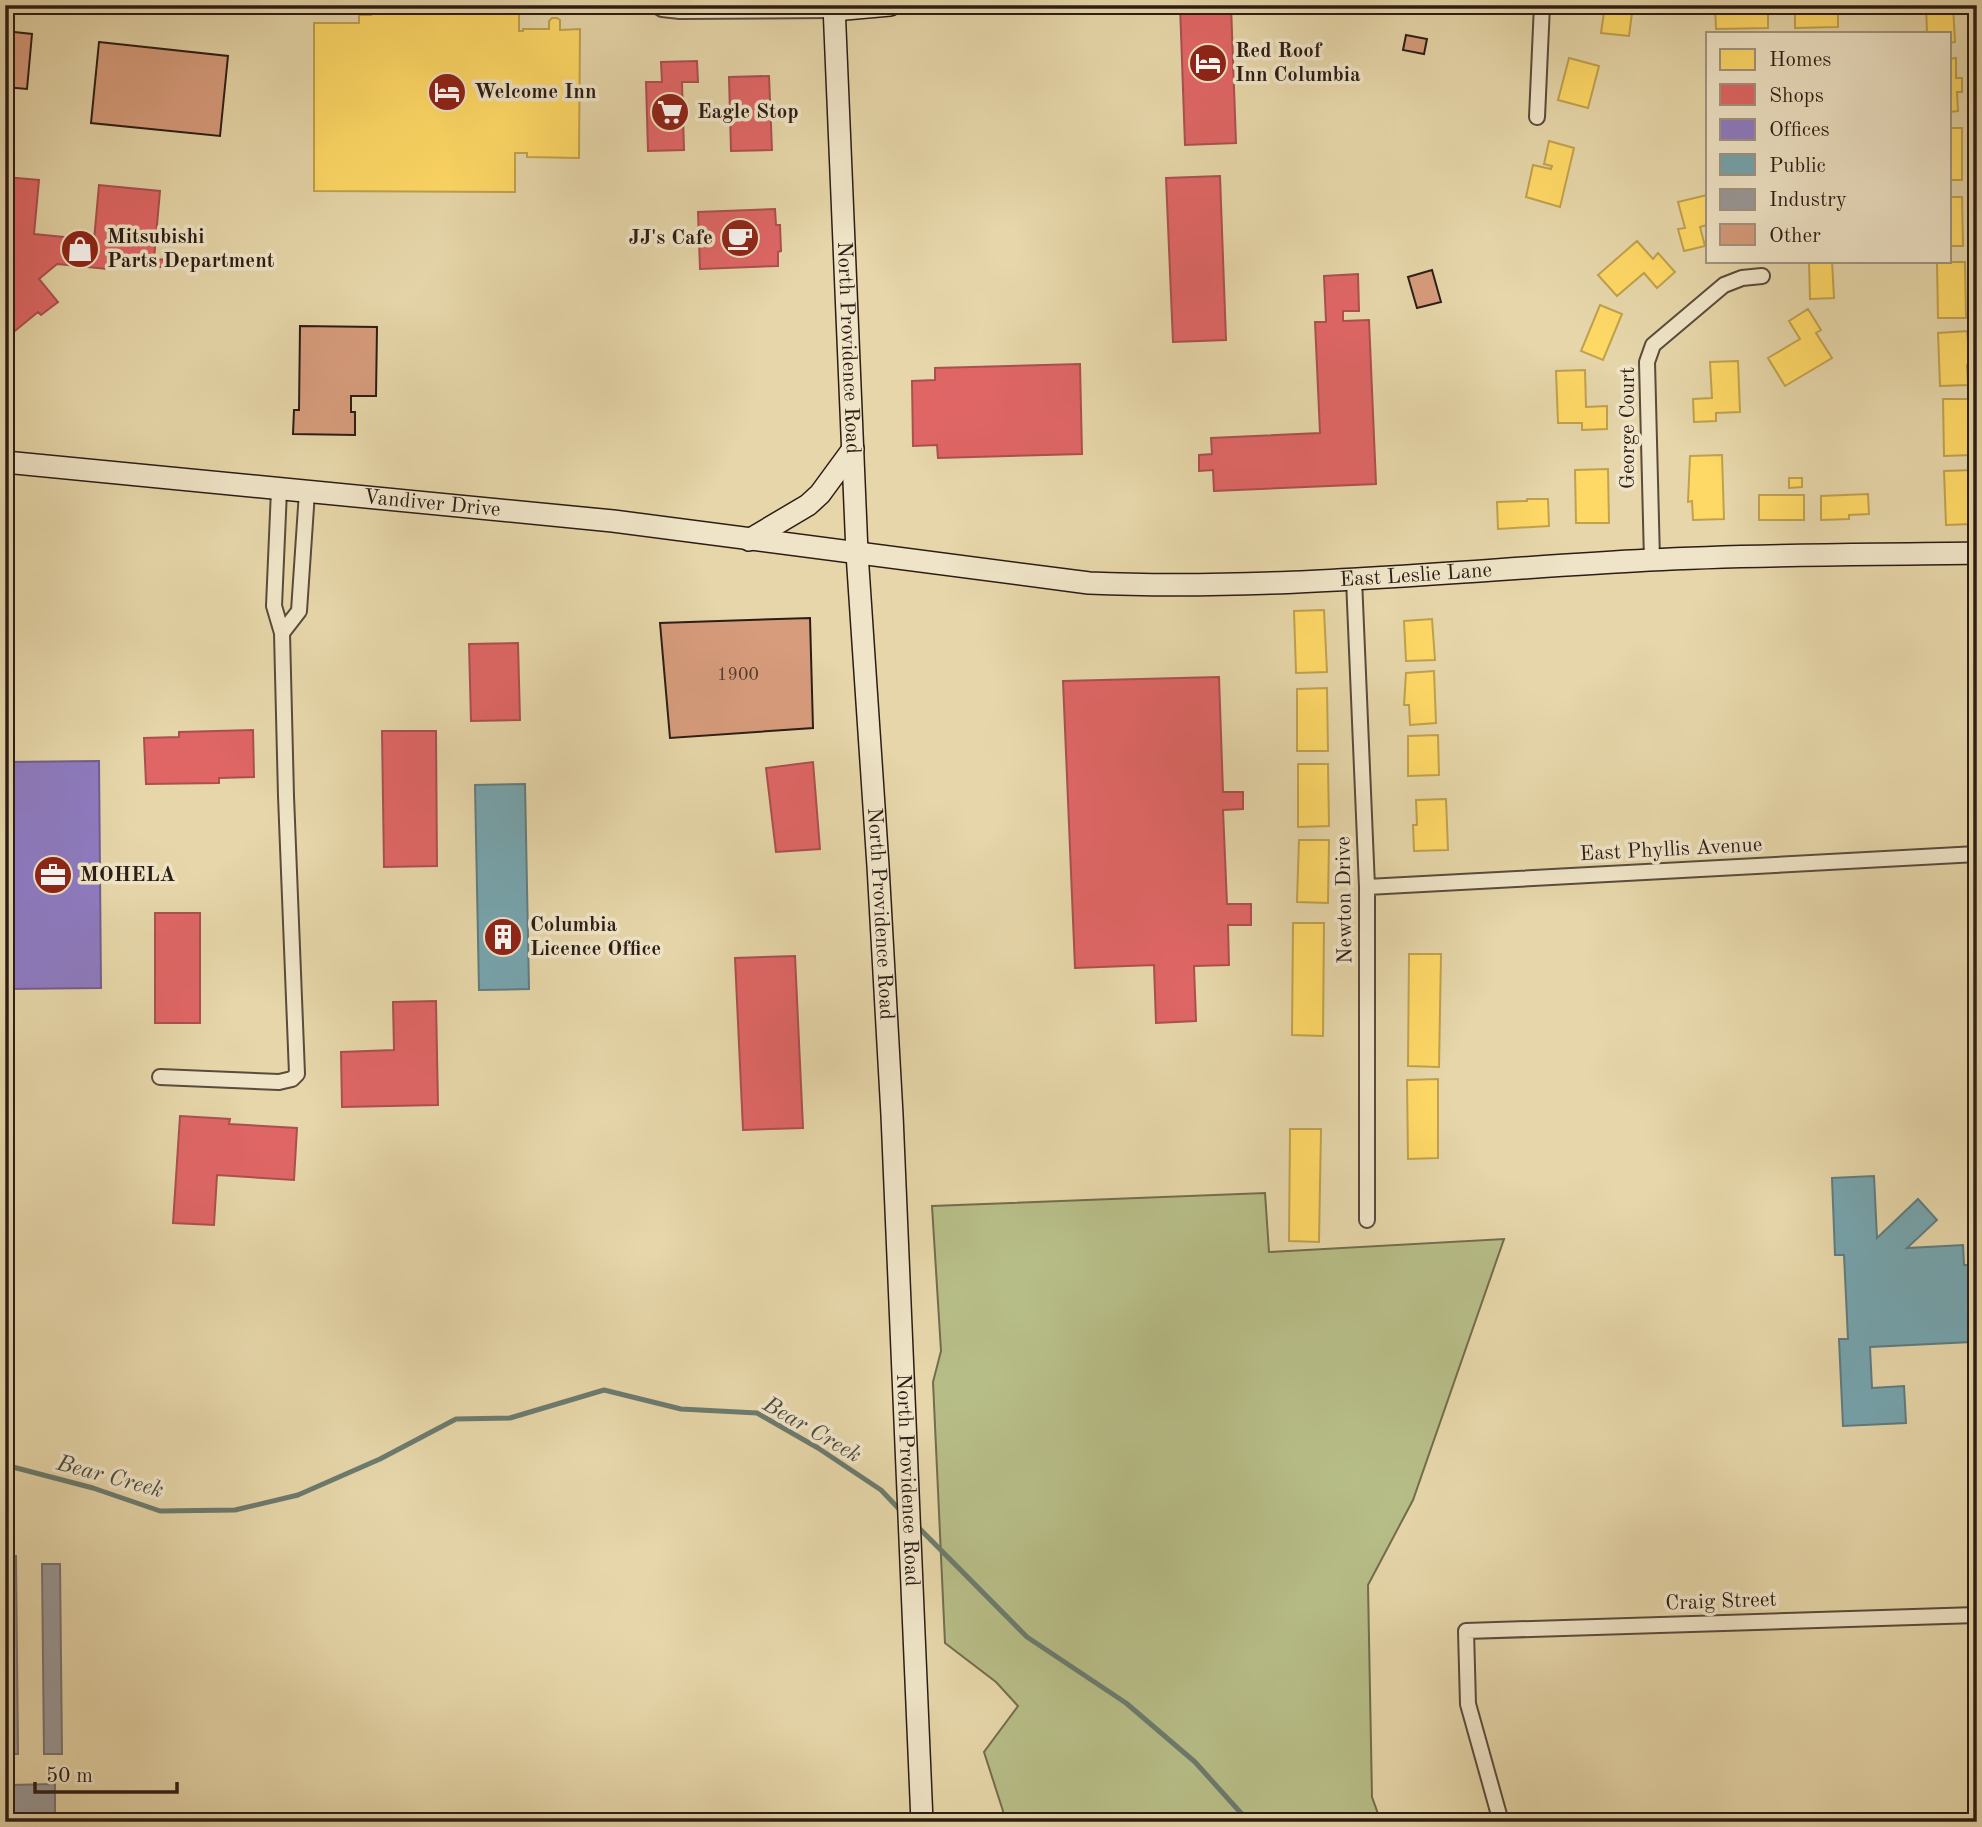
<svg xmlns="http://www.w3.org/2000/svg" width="1982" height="1827" viewBox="0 0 1982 1827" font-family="'Old Standard TT',serif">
<rect width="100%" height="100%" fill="#e6d6a9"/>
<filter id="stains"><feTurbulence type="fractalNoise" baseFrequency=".00286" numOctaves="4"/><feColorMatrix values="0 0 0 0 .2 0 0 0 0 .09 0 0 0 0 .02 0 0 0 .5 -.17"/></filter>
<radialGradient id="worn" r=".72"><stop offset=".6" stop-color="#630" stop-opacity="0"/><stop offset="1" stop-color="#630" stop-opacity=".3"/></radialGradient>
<path fill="#b7bd87" stroke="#726d4e" stroke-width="2" d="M1265,1193L1269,1252L1504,1239L1413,1500L1368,1585L1372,1797L1381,1822H1002L1003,1811L984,1752L1018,1706L996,1682L945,1643L933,1382L941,1351L932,1206Z"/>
<path fill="#ffd966" stroke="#c0a14e" stroke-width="2" d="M371,5H389V14H400V5H519V31H523V29H549V21L552,18H557L560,20V30L580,29L579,158L527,157V153H515V192L314,191V23H359V15H371Z
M1598,5H1633L1629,36L1601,33L1604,12L1598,11Z
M1715,5H1768V28L1716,29Z
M1795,5H1838V27L1795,28Z
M1926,5H1953L1955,42L1949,43V33H1927Z
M1569,58L1599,66L1588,108L1558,100Z
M1956,58V78H1962V92H1957L1958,111L1949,112V59Z
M1949,128H1962V180H1949Z
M1549,141L1574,148L1560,207L1526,197L1533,165L1551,169L1552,166L1544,164Z
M1707,195V225L1700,227L1705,246L1684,251L1678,229L1685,228L1678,202Z
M1949,197H1962L1963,246H1949Z
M1637,241L1653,259L1658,253L1675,272L1657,288L1644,273L1617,296L1598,275Z
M1809,261H1832L1834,298L1810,299Z
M1937,262H1965L1966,318H1938Z
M1600,305L1622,314L1603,360L1581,351Z
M1808,309L1821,330L1816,333L1832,358L1785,386L1768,358L1800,339L1789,321Z
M1967,331L1970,364L1967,365L1968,385L1940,386L1938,333Z
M1738,361L1740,412L1716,413V421L1694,422L1693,399L1712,398L1710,362Z
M1585,370L1586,407L1607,406V429L1582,430V423H1558L1556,371Z
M1943,399H1969L1970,417H1972L1971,455L1944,456Z
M1722,455L1724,519L1693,520L1692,501L1688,502L1690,456Z
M1608,469L1609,523H1576L1575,470Z
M1974,470L1972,524L1946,525L1944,471Z
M1789,478H1802V487L1789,488Z
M1868,494L1869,514L1849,515V519L1821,520V496Z
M1759,495H1804V520H1759Z
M1527,499H1548L1549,526L1498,529L1497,502L1527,501Z
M1324,610L1327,672L1296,673L1294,611Z
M1432,619L1435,660L1406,661L1404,621Z
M1434,671L1436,723L1410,725L1409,705H1404L1406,673Z
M1327,688L1328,751H1297V689Z
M1438,735L1439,775L1408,776V736Z
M1298,764H1328L1329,826L1298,827Z
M1446,799L1448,850L1414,851L1413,825H1417L1416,800Z
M1299,840H1329L1328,903L1297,902Z
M1293,923H1324L1323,1036L1292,1035Z
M1409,954H1441L1439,1067L1408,1066Z
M1438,1079V1158L1408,1159L1407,1080Z
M1290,1129H1321L1319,1242L1289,1241Z"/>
<path fill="#e06666" stroke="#aa504e" stroke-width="2" d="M1180,5H1231L1236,143L1185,145Z
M697,61L698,82H682L684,150L648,151L646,82H662L661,62Z
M769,76L772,150L731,151L729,77Z
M1220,176L1226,340L1173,342L1166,178Z
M5,177L39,180L34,234L94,240L99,185L160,191L154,259L169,260L168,268L108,259L107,269L57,264L39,279L58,302L41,315L38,312L10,335L5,330Z
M775,209L776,225H780L781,251L778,252V266L700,269L698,212Z
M1358,274L1359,311H1343V321L1369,320L1376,484L1214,491L1213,470L1199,471V455L1212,454L1211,438L1320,433L1315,322H1326L1324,276Z
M1080,364L1082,454L938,458L937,445L913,446L912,381L935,380V368Z
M518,643L520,720L471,721L469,644Z
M1219,677L1223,792H1243V809L1223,810L1227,904H1251V925H1228L1229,965L1194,966L1196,1021L1156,1023L1154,965L1075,968L1063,681Z
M253,730L254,777L219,778V783L146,784L144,738L179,737V732Z
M382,731H436L437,866L384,867Z
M813,762L820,849L776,852L766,768Z
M155,913H200V1023H155Z
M795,956L803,1128L743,1130L735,958Z
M436,1001L438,1105L342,1107L341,1052L394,1050L393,1002Z
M180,1116L230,1119L229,1124L297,1128L294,1180L217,1175L214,1225L173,1223Z"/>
<path fill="#8e7cc3" stroke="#71608f" stroke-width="2" d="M99,761L101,988L5,989V762Z"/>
<path fill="#76a5af" stroke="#607c81" stroke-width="2" d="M525,784L529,989L479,990L475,785Z
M1874,1176L1877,1238L1918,1199L1937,1220L1907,1248L1963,1245L1964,1265H1970L1971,1287L1976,1286L1977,1325L1970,1326L1971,1342L1870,1347L1872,1388L1904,1386L1906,1423L1843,1426L1839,1339H1848L1844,1255H1835L1832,1178Z"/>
<path fill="#999" stroke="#787472" stroke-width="2" d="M5,1556H16L18,1754H5Z
M42,1564H60L62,1754H44Z
M55,1784V1822H10L9,1785Z"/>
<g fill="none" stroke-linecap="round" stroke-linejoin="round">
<path stroke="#6c7b6f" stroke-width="5" d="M5,1465L93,1488L160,1511L235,1510L298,1495L380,1459L456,1419L510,1418L604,1390L681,1409L757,1413L818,1448L881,1490L901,1511
M916,1525L1027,1637L1126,1703L1195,1762L1249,1822"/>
</g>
<path fill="#d79c7c" stroke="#2c1d16" stroke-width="2" d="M5,31L32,34L27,89L5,87Z
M1406,35L1427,39L1424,54L1403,50Z
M99,42L228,56L220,136L91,123Z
M1432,270L1441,302L1417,308L1408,277Z
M300,326L377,327L376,396H351V412H355V435L293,434L294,410H299Z
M810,618L813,728L670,738L660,623Z"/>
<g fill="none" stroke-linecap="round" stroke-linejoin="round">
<defs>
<path id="street" d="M656,5L662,9L680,11L834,10
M1537,117L1542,5
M1652,560L1647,362L1653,345L1724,285L1742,278L1762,276
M1354,579L1367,887V1220
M282,633L299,611L307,492
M1367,887L1977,854
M160,1077L279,1082L292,1079L297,1074L286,796L282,633L274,606L279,490
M1501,1822L1468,1704L1466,1631L1977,1615"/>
<g id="secondary">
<path id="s1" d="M834,5L857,553L878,866L892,1115L922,1822"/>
<path d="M834,10L890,5"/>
<path id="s2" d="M5,462L613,521L1089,583C1276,591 1463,570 1649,560C1758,554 1868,555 1977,553"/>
<path d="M749,540L808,505L820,494L853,449"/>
</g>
</defs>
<use href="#street" stroke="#5a4b3b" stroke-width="18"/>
<use href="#secondary" stroke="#2c1d16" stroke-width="24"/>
<use href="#street" stroke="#efe4c7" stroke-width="14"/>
<use href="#secondary" stroke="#efe4c7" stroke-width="21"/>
</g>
<defs>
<symbol id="hotel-disc" viewBox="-11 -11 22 22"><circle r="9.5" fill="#8f2418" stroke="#efe4c7"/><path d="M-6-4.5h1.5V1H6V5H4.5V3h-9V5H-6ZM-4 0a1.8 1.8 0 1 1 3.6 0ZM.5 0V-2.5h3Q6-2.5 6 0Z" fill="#fff"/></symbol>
<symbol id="supermarket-disc" viewBox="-11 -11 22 22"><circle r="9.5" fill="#8f2418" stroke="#efe4c7"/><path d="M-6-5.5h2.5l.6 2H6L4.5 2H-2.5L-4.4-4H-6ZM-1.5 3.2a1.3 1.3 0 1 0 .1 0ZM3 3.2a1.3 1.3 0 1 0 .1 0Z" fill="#fff"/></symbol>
<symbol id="cafe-disc" viewBox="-11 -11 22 22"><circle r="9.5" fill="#8f2418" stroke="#efe4c7"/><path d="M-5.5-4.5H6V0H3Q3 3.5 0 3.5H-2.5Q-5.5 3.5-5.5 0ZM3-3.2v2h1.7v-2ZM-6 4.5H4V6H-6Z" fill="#fff"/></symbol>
<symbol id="shop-disc" viewBox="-11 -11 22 22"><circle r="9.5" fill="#8f2418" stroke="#efe4c7"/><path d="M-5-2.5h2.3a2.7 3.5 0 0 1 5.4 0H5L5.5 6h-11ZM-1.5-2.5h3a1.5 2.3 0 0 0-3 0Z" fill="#fff"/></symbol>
<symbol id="office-disc" viewBox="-11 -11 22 22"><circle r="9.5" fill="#8f2418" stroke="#efe4c7"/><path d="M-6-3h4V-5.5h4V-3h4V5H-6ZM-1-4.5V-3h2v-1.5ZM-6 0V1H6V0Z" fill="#fff"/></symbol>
<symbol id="building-disc" viewBox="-11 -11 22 22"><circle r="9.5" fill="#8f2418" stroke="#efe4c7"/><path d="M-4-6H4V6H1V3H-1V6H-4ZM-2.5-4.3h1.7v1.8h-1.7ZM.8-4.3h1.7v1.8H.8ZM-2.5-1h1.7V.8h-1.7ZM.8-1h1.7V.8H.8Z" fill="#fff"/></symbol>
</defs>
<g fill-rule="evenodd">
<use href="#hotel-disc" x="1186" y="41" width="44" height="44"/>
<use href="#hotel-disc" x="425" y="70" width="44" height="44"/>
<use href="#supermarket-disc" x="648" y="90" width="44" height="44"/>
<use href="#cafe-disc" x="718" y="216" width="44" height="44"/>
<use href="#shop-disc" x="58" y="227" width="44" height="44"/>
<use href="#office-disc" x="31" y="853" width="44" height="44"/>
<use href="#building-disc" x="481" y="915" width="44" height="44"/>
</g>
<g text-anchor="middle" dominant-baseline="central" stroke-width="7" stroke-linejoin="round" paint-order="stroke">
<g font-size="18" fill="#573d30">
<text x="738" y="675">1900</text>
</g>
<g font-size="21" font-weight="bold" fill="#2c1d16" stroke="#efe4c7" text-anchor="start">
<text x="1235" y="51">Red Roof<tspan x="1235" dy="24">Inn Columbia</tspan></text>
<text x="474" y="92">Welcome Inn</text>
<text x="697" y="112">Eagle Stop</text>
<text x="107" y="237">Mitsubishi<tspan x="107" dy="24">Parts Department</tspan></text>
<text x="713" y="238" text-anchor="end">JJ's Cafe</text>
<text x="80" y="875">MOHELA</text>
<text x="530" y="925">Columbia<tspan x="530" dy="24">Licence Office</tspan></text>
</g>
<g font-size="21" fill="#2c1d16" stroke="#efe4c7">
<text stroke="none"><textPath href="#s1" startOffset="343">North Providence Road</textPath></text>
<text transform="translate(1628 428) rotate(-90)">George Court</text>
<text stroke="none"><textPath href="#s2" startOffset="429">Vandiver Drive</textPath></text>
<text stroke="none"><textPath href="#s2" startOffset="1418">East Leslie Lane</textPath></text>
<text transform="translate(1671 850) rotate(-3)">East Phyllis Avenue</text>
<text transform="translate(1345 900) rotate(-91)">Newton Drive</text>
<text stroke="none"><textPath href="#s1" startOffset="910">North Providence Road</textPath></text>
<text stroke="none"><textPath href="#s1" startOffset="1477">North Providence Road</textPath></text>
<text transform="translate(1721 1602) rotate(-2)">Craig Street</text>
</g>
<g font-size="23" font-style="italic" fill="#4c4c42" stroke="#efe4c7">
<text transform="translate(812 1430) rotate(30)">Bear Creek</text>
<text transform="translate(110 1477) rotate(15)">Bear Creek</text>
</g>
</g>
<rect width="1982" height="1827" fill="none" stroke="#e6d6a9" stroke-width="28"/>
<rect x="7" y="7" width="1968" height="1813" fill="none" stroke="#2c1d16" stroke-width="3.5"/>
<rect x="14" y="14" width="1954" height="1799" fill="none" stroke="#2c1d16" stroke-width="2"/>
<rect x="1706" y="32" width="245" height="231" fill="#efe4c7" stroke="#a19480" stroke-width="2"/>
<rect x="1720" y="49" width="35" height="21" fill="#ffd966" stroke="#a19480" stroke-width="2"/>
<text x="1769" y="66" font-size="21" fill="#2c1d16">Homes</text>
<rect x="1720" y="84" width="35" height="21" fill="#e06666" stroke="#a19480" stroke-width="2"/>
<text x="1769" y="102" font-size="21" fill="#2c1d16">Shops</text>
<rect x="1720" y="119" width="35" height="21" fill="#8e7cc3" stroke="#a19480" stroke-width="2"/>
<text x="1769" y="136" font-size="21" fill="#2c1d16">Offices</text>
<rect x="1720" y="154" width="35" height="21" fill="#76a5af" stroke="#a19480" stroke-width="2"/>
<text x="1769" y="172" font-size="21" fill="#2c1d16">Public</text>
<rect x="1720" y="189" width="35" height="21" fill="#999999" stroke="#a19480" stroke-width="2"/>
<text x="1769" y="206" font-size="21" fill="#2c1d16">Industry</text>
<rect x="1720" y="224" width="35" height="21" fill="#d79c7c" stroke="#a19480" stroke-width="2"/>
<text x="1769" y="242" font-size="21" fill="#2c1d16">Other</text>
<path d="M35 1782v10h142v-10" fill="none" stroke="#2c1d16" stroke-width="3.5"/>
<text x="46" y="1782" font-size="21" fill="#2c1d16" stroke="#efe4c7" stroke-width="5" paint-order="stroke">50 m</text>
<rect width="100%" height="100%" filter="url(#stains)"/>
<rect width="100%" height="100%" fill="url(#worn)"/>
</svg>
